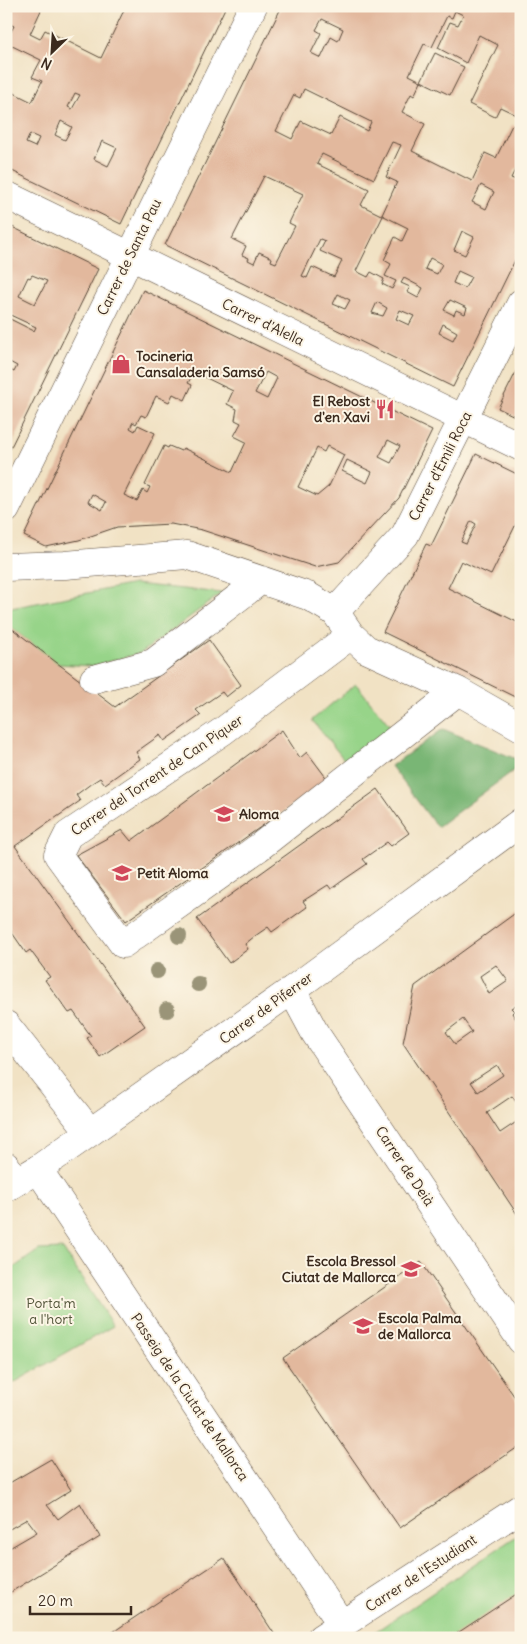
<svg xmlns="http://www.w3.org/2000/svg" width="527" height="1644" viewBox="0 0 527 1644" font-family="Delius,sans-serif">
<rect width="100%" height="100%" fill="#fcf5e5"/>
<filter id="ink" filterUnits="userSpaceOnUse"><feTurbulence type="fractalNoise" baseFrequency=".02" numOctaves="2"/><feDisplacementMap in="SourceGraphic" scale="10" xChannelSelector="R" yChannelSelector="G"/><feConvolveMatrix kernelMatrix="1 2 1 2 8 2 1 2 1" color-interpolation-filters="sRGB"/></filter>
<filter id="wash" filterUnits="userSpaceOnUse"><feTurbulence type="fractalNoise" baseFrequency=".0096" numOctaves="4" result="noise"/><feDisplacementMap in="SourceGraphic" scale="20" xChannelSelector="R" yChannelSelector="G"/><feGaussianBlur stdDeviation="1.12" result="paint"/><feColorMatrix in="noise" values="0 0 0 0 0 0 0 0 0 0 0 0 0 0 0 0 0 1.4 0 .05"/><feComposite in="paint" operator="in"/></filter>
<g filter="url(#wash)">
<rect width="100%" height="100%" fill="#f1e2c4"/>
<path fill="#97d489" stroke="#697f54" d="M134,584L222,593L141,653L92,666L58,664L6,624V609Z
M356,684L391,727L347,763L312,720Z
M63,1249L113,1326L10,1385L6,1379V1273L39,1250Z
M521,1533V1638H366Z"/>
<path fill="#79b675" stroke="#5a704a" d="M443,729L521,761V765L437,827L391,766Z"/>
<g id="blocks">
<path fill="#e2b89d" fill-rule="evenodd" d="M6,6H43L30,34L40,39L45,30L101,58L126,6H226L121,224L6,168V89L32,102L42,81L32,77L41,60L6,43V34L9,35L14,26L6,22ZM75,93L80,95L72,109L68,107ZM61,121L72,127L65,140L55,135ZM30,134L39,138L35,147L26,143ZM102,141L117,148L108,166L94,159Z
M282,6H521V117L500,107L495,117L469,104L498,45L479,35L466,63L438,48L450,22L458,25L463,15L455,11L452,18L447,16L432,47L424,44L409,75L421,81L414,96L411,94L402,112L425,124L412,151L472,181L485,153L496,158L512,125L521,129V170L516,168L511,178L521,182V248L453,387L165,245ZM322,19L343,29L338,41L331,37L321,58L311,53L321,33L316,30ZM304,89L371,122L367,131L340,117L331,135L301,121L292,139L276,131L294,95L300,98ZM392,142L401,145L386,177L397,182L382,215L408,228L402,241L395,237L384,260L391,264L385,276L396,281L392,289L382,284L384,279L371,272L368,277L356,271L383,216L361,205L369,189L317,164L322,154L374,179ZM264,176L303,194L289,223L295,226L276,263L271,261L272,258L259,252L254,263L248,260L249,258L242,255L246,246L232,239ZM481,185L494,192L486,209L472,202ZM462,231L474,237L465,255L454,250ZM320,239L325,241L320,251L342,261L334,277L312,267L307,278L302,276ZM430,258L442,264L437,274L425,269ZM458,271L471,277L465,288L453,283ZM404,278L423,288L418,298L407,292L410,287L401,283ZM338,294L350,300L345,309L333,304ZM450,300L467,308L465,314L456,310L454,315L444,310ZM377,302L387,308L383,316L372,313ZM400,310L414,316L409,325L396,319ZM443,324L457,332L453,340L439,333Z
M435,53L464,67L450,95L421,81Z
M6,224L98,269L6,457V368L14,372L17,366L6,360V317L34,331L36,327L6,313ZM32,275L47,281L35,304L19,296L28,277L30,278Z
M143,290L432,431L399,498L339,562L315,567L202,530L171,524L117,527L79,540L46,547L24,536ZM194,372L233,391L227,404L237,409L235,420L241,423L234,436L246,442L232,472L183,448L181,451L169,446L168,448L164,446L145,485L150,487L147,493L143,490L137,501L124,495L155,433L138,425L135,431L130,428L133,422L136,424L141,415L146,417L156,396L169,402L173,394L185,400L192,385L188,383ZM266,372L277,378L267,399L255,393ZM388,440L400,446L391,463L379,457ZM327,446L344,455L329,486L317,496L298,487L317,448L324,452ZM347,460L372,472L367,483L342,471ZM92,494L106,502L102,510L88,502Z
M521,362V419L498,408Z
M476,454L521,476V521L518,520L491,575L461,561L448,588L521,624V700L383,632L426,544L431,546ZM471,521L476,524L466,544L461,542Z
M6,624L115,707L209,640L241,685L226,697L222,692L196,710L201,715L164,741L160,735L136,752L140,759L105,784L100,778L92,783L76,795L80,801L15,846L145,1026L100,1057L87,1038L91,1036L73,1011L69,1013L45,980L50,977L30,950L26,953L6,924Z
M282,730L300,758L307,752L328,780L126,921L76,855L122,830L131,841Z
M378,789L409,833L391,846L387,842L363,859L367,864L345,879L331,889L328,885L303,901L307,907L272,932L268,927L255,936L245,944L248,949L229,963L197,919Z
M521,909V1002L511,1008L514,1011L512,1013L521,1027V1109L512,1096L487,1113L500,1133L521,1119V1220L403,1043L415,986ZM496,965L508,981L489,994L480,976ZM463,1019L472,1032L455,1044L446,1032ZM497,1065L503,1075L478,1092L471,1082Z
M421,1262L521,1406V1445L400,1528L283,1358Z
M51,1459L71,1490L47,1505L58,1519L80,1503L100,1537L6,1595V1550L37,1532L27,1519L6,1531V1485Z
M224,1558L275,1635L272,1638H104Z
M521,1591V1638H450Z"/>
</g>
</g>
<g filter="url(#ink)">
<use href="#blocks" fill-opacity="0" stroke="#564637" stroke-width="1"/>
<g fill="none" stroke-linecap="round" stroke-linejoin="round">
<defs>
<path id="minor" d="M6,195L521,447
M6,509L253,6
M6,567L65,565L187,555L308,596L335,612L351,635L366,649L458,691L521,727
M335,612L405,535L521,303
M351,635L223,731L68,835L58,855L123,944L258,848L458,691
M94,679L153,663L261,580
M292,990L315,1033L521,1340
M6,1025L90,1132
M6,1166L17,1181
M38,1169L342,1625
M321,1638L521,1508"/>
<path id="major" d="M6,1188L38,1169L292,990L521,822"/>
</defs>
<use href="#minor" stroke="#564637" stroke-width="29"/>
<use href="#major" stroke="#564637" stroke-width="29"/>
<use href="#minor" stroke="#fff" stroke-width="28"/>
<use href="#major" stroke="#fff" stroke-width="28"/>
</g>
<g fill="#9a9478">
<circle cx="179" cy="936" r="8"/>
<circle cx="157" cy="971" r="8"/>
<circle cx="198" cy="984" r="8"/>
<circle cx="167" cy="1010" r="8"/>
</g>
</g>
<defs>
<symbol id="shop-bare" viewBox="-9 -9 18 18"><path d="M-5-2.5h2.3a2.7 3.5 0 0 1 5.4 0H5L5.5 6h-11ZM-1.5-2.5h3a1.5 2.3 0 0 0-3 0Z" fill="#d1495b" stroke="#fcf5e5" stroke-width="2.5" paint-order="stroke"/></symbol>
<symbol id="restaurant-bare" viewBox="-9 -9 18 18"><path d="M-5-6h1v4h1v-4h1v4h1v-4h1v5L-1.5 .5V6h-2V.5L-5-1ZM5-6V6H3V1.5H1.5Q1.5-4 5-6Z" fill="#d1495b" stroke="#fcf5e5" stroke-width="2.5" paint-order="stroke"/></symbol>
<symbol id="school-bare" viewBox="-9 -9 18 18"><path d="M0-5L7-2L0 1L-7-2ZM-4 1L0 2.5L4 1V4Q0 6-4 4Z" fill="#d1495b" stroke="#fcf5e5" stroke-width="2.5" paint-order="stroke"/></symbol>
</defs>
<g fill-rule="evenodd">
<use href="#shop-bare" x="107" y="350" width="28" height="28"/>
<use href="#restaurant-bare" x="371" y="395" width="28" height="28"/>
<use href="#school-bare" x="210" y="800" width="28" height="28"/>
<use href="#school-bare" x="108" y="859" width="28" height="28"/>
<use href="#school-bare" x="397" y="1255" width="28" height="28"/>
<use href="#school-bare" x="349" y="1312" width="28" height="28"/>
</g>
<g text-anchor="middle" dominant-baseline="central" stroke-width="4" stroke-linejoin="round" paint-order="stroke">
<g font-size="14" fill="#3b2a1e" stroke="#fcf5e5">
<text transform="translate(129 257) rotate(-64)">Carrer de Santa Pau</text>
<text transform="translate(263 322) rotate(26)">Carrer d'Alella</text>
<text transform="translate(440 466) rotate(-63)">Carrer d'Emili Roca</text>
<text transform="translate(157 775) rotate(-34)">Carrer del Torrent de Can Piquer</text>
<text transform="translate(266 1008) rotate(-36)">Carrer de Piferrer</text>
<text transform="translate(405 1166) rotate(56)">Carrer de Deià</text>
<text transform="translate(190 1397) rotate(56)">Passeig de la Ciutat de Mallorca</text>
<text transform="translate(421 1573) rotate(-33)">Carrer de l'Estudiant</text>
</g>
<g font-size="14" font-weight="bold" fill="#3b2a1e" stroke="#fcf5e5" text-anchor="start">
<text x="136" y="356">Tocineria<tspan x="136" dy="16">Cansaladeria Samsó</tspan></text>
<text x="370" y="401" text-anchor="end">El Rebost<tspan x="370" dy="16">d'en Xavi</tspan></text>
<text x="239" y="814">Aloma</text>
<text x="137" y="873">Petit Aloma</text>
<text x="396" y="1261" text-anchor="end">Escola Bressol<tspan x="396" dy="16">Ciutat de Mallorca</tspan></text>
<text x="378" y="1318">Escola Palma<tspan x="378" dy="16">de Mallorca</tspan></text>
</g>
<g font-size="14" fill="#525439" stroke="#fcf5e5">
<text x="51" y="1303">Porta'm<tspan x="51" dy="16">a l'hort</tspan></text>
</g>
</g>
<rect width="527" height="1644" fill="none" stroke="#fcf5e5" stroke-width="25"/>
<g transform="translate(52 52) rotate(205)" stroke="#fcf5e5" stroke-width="4" paint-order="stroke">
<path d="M0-4L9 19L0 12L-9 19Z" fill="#3b2a1e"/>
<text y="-8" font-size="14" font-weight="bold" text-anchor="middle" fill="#3b2a1e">N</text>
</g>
<path d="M30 1606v8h101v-8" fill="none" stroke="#3b2a1e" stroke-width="2.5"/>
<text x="38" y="1606" font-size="15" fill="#3b2a1e" stroke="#fcf5e5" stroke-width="4" paint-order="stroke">20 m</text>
</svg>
